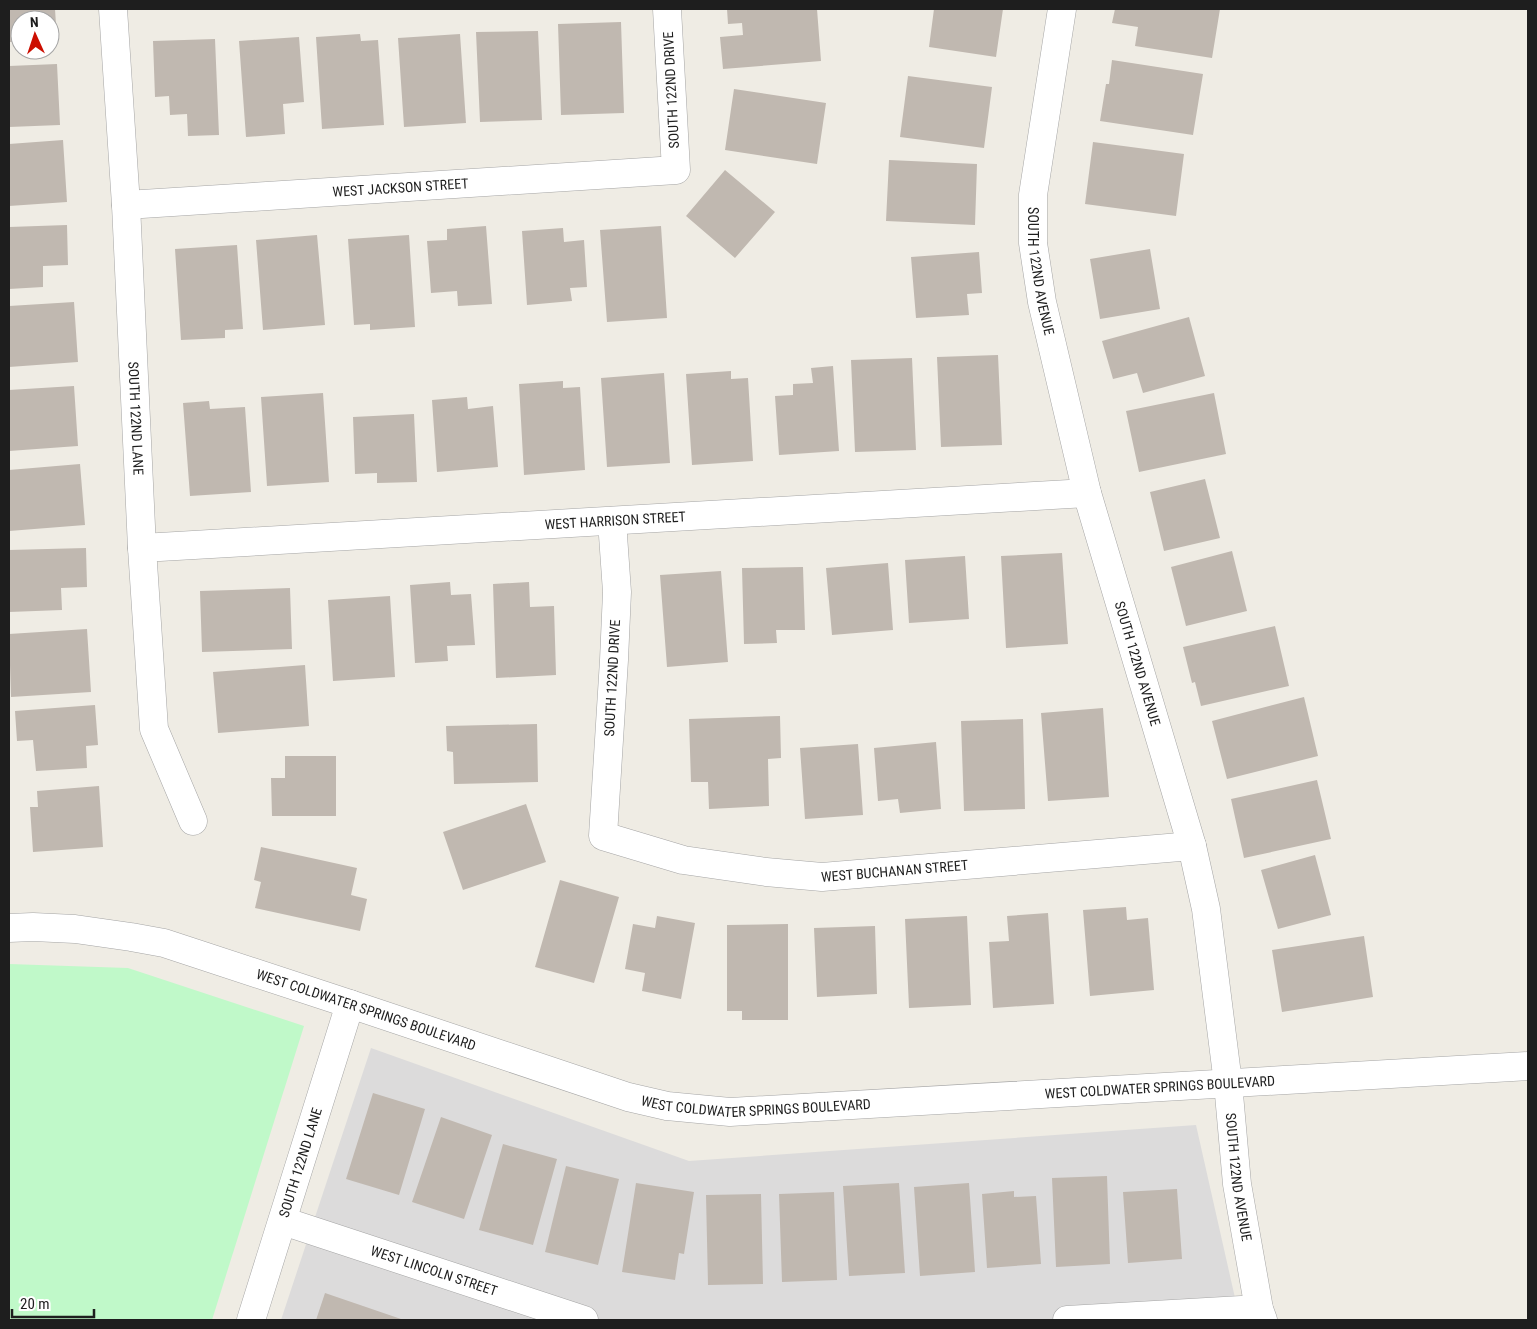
<svg xmlns="http://www.w3.org/2000/svg" width="1537" height="1329" viewBox="0 0 1537 1329" font-family="'Roboto Condensed',sans-serif">
<rect width="100%" height="100%" fill="#efece4"/>
<path fill="#dcdbdb" d="M371,1048L689,1161L1196,1125L1240,1320H281Z"/>
<path fill="#c0f9c9" d="M9,964L128,968L304,1026L212,1320H9Z"/>
<path fill="#c0b8b0" d="M9,9H55L57,40H50V20H20V42H9Z
M727,9H817L821,61L723,69L720,37L743,35L742,23L728,24Z
M934,9H1003L996,57L929,47Z
M1115,9H1220L1212,58L1135,46L1138,27L1112,23Z
M621,22L624,113L561,115L558,24Z
M538,31L542,120L480,122L476,32Z
M360,34L361,41L378,40L384,125L322,129L316,37Z
M460,34L466,123L404,127L398,38Z
M299,37L304,102L283,104L285,134L246,137L239,41Z
M215,39L219,135L188,136L187,114L170,115L169,96L155,97L153,41Z
M1112,60L1203,74L1193,135L1100,121L1106,84H1109Z
M57,64L60,125L9,127V66Z
M908,76L992,87L984,148L900,137Z
M734,89L826,103L817,164L725,150Z
M63,140L67,202L9,206V144Z
M1093,142L1184,154L1176,216L1085,204Z
M889,160L977,164L975,225L886,221Z
M725,170L775,212L735,258L686,216Z
M67,225L68,265L43,266V287L9,289V227Z
M486,226L492,304L458,306L457,291L431,293L427,241L447,240V229Z
M661,226L667,318L607,322L600,230Z
M563,228L564,242L584,240L587,287L570,288L572,301L527,305L522,231Z
M317,235L325,325L263,330L256,240Z
M409,235L415,327L370,330V324L354,325L348,239Z
M237,245L243,329L225,330V338L181,340L175,249Z
M1150,249L1160,309L1100,319L1090,259Z
M979,252L982,293L967,294L969,315L916,318L911,257Z
M74,302L78,362L9,367V306Z
M1189,317L1205,376L1143,393L1137,373L1113,379L1102,341Z
M998,355L1002,445L941,447L937,357Z
M912,358L916,450L855,452L851,360Z
M833,366L839,451L779,455L775,396L793,395V384L813,383L811,368Z
M731,371V379L748,378L753,461L692,465L686,374Z
M664,373L670,463L607,467L601,378Z
M563,381V388L580,387L585,470L524,475L519,384Z
M74,386L78,446L9,451V390Z
M323,393L329,482L267,486L261,397Z
M1214,393L1226,454L1139,472L1126,411Z
M467,397L468,409L493,406L498,467L437,472L432,400Z
M209,401L210,409L245,407L251,492L190,496L183,403Z
M414,414L417,482L377,483V473L355,474L353,417Z
M80,464L85,525L9,531V470Z
M1205,479L1220,538L1164,551L1150,492Z
M86,548L87,587L61,588L62,610L9,612V550Z
M1232,551L1247,611L1186,626L1171,567Z
M1062,553L1068,644L1006,648L1001,556Z
M965,556L969,619L909,623L905,560Z
M888,563L893,630L832,635L826,568Z
M803,567L805,630H776L777,643L744,644L742,568Z
M721,571L728,662L667,667L660,575Z
M450,582L451,595L471,594L475,645L447,646L448,661L415,663L410,585Z
M529,582L530,607L554,606L556,675L496,678L493,584Z
M290,588L292,649L202,652L200,591Z
M390,596L395,677L333,681L328,600Z
M1275,626L1289,686L1201,706L1195,682L1192,683L1183,647Z
M87,629L91,692L11,697L9,634Z
M305,665L309,726L218,733L213,672Z
M1304,697L1318,756L1227,779L1212,721Z
M95,705L98,745L86,746L87,768L36,771L33,740L17,741L15,711Z
M1103,708L1109,797L1048,801L1041,713Z
M780,716L781,758L768,759L769,806L709,809L708,782H691L689,719Z
M1023,719L1025,809L964,811L961,721Z
M537,724L538,782L454,784L453,752L447,751L446,726Z
M936,742L941,809L900,813L898,799L878,801L874,748Z
M858,744L863,815L805,819L800,748Z
M285,756H336V816H272L271,778H285Z
M1317,780L1331,839L1244,858L1231,799Z
M99,786L103,847L33,852L30,807H38L37,791Z
M526,804L546,862L463,890L443,832Z
M261,847L357,868L351,895L367,899L360,931L255,908L261,882L254,880Z
M1315,855L1331,915L1278,929L1261,870Z
M560,880L619,897L594,983L535,967Z
M1126,907L1127,920L1148,918L1154,990L1090,996L1083,910Z
M1048,913L1054,1004L993,1008L989,942L1009,941L1007,916Z
M657,916L695,923L681,999L642,991L645,973L625,969L633,924L655,928Z
M967,916L971,1005L909,1008L905,919Z
M788,924V1020H742V1011H727V925Z
M875,926L877,994L817,997L814,928Z
M1364,936L1373,997L1282,1012L1272,950Z
M373,1093L425,1109L399,1195L346,1179Z
M441,1117L492,1135L464,1219L412,1202Z
M503,1144L557,1159L533,1245L479,1230Z
M566,1166L619,1179L598,1265L545,1252Z
M1107,1176L1110,1264L1056,1267L1052,1178Z
M636,1183L694,1192L684,1254L679,1253L675,1280L622,1272Z
M899,1183L905,1273L849,1276L843,1186Z
M969,1183L975,1272L920,1276L914,1187Z
M1177,1189L1182,1259L1128,1263L1123,1192Z
M1014,1191V1197L1036,1196L1041,1264L987,1268L982,1194Z
M834,1192L837,1280L782,1282L779,1194Z
M761,1194L763,1284L708,1285L706,1195Z
M325,1293L401,1319L400,1320H316Z"/>
<g fill="none" stroke-linecap="round" stroke-linejoin="round">
<defs>
<g id="minor">
<path id="s1" d="M113,9L126,205L142,548L154,729L193,821"/>
<path id="s2" d="M1062,9L1033,195V243L1042,302L1087,493L1192,846L1206,909L1228,1083L1237,1184L1259,1309L1263,1320"/>
<path id="s3" d="M126,205L676,170L667,9"/>
<path id="s4" d="M612,521L617,592L614,660L603,836L683,860L766,872L822,877L1192,846"/>
<path id="s5" d="M142,548L1087,493"/>
<path id="s6" d="M283,1221L584,1320"/>
<path id="s7" d="M251,1320L350,1004"/>
<path d="M1067,1320L1259,1309"/>
</g>
<g id="tertiary">
<path id="s8" d="M9,928L33,927L75,929L131,937L164,943L350,1004L628,1097L667,1106L730,1112L1528,1066"/>
</g>
</defs>
<use href="#minor" stroke="#a5a5a5" stroke-width="29"/>
<use href="#tertiary" stroke="#a5a5a5" stroke-width="29"/>
<use href="#minor" stroke="#fff" stroke-width="28"/>
<use href="#tertiary" stroke="#fff" stroke-width="28"/>
</g>
<g text-anchor="middle" dominant-baseline="central" stroke-width="5" stroke-linejoin="round" paint-order="stroke">
<g font-size="14" fill="#1e1e1e" stroke="#fff">
<text transform="translate(671 90) rotate(-93)">SOUTH 122ND DRIVE</text>
<text stroke="none"><textPath href="#s3" startOffset="275">WEST JACKSON STREET</textPath></text>
<text stroke="none"><textPath href="#s2" startOffset="265">SOUTH 122ND AVENUE</textPath></text>
<text stroke="none"><textPath href="#s1" startOffset="410">SOUTH 122ND LANE</textPath></text>
<text stroke="none"><textPath href="#s5" startOffset="474">WEST HARRISON STREET</textPath></text>
<text stroke="none"><textPath href="#s2" startOffset="670">SOUTH 122ND AVENUE</textPath></text>
<text transform="translate(612 678) rotate(-87)">SOUTH 122ND DRIVE</text>
<text stroke="none"><textPath href="#s4" startOffset="612">WEST BUCHANAN STREET</textPath></text>
<text stroke="none"><textPath href="#s8" startOffset="369">WEST COLDWATER SPRINGS BOULEVARD</textPath></text>
<text stroke="none"><textPath href="#s8" startOffset="1179">WEST COLDWATER SPRINGS BOULEVARD</textPath></text>
<text stroke="none"><textPath href="#s8" startOffset="774">WEST COLDWATER SPRINGS BOULEVARD</textPath></text>
<text stroke="none"><textPath href="#s7" startOffset="165">SOUTH 122ND LANE</textPath></text>
<text stroke="none"><textPath href="#s2" startOffset="1195">SOUTH 122ND AVENUE</textPath></text>
<text stroke="none"><textPath href="#s6" startOffset="159">WEST LINCOLN STREET</textPath></text>
</g>
</g>
<rect width="1537" height="1329" fill="none" stroke="#1e1e1e" stroke-width="20"/>
<g transform="translate(35 35) rotate(357)"><circle r="24" fill="#ffffff" stroke="#a5a5a5"/>
<path d="M0-4L9 19L0 12L-9 19Z" fill="#cc0e00"/>
<text y="-8" font-size="14" font-weight="bold" text-anchor="middle" fill="#1e1e1e">N</text>
</g>
<path d="M12 1309v8h82v-8" fill="none" stroke="#1e1e1e" stroke-width="2.5"/>
<text x="20" y="1309" font-size="15" fill="#1e1e1e" stroke="#ffffff" stroke-width="4" paint-order="stroke">20 m</text>
</svg>
